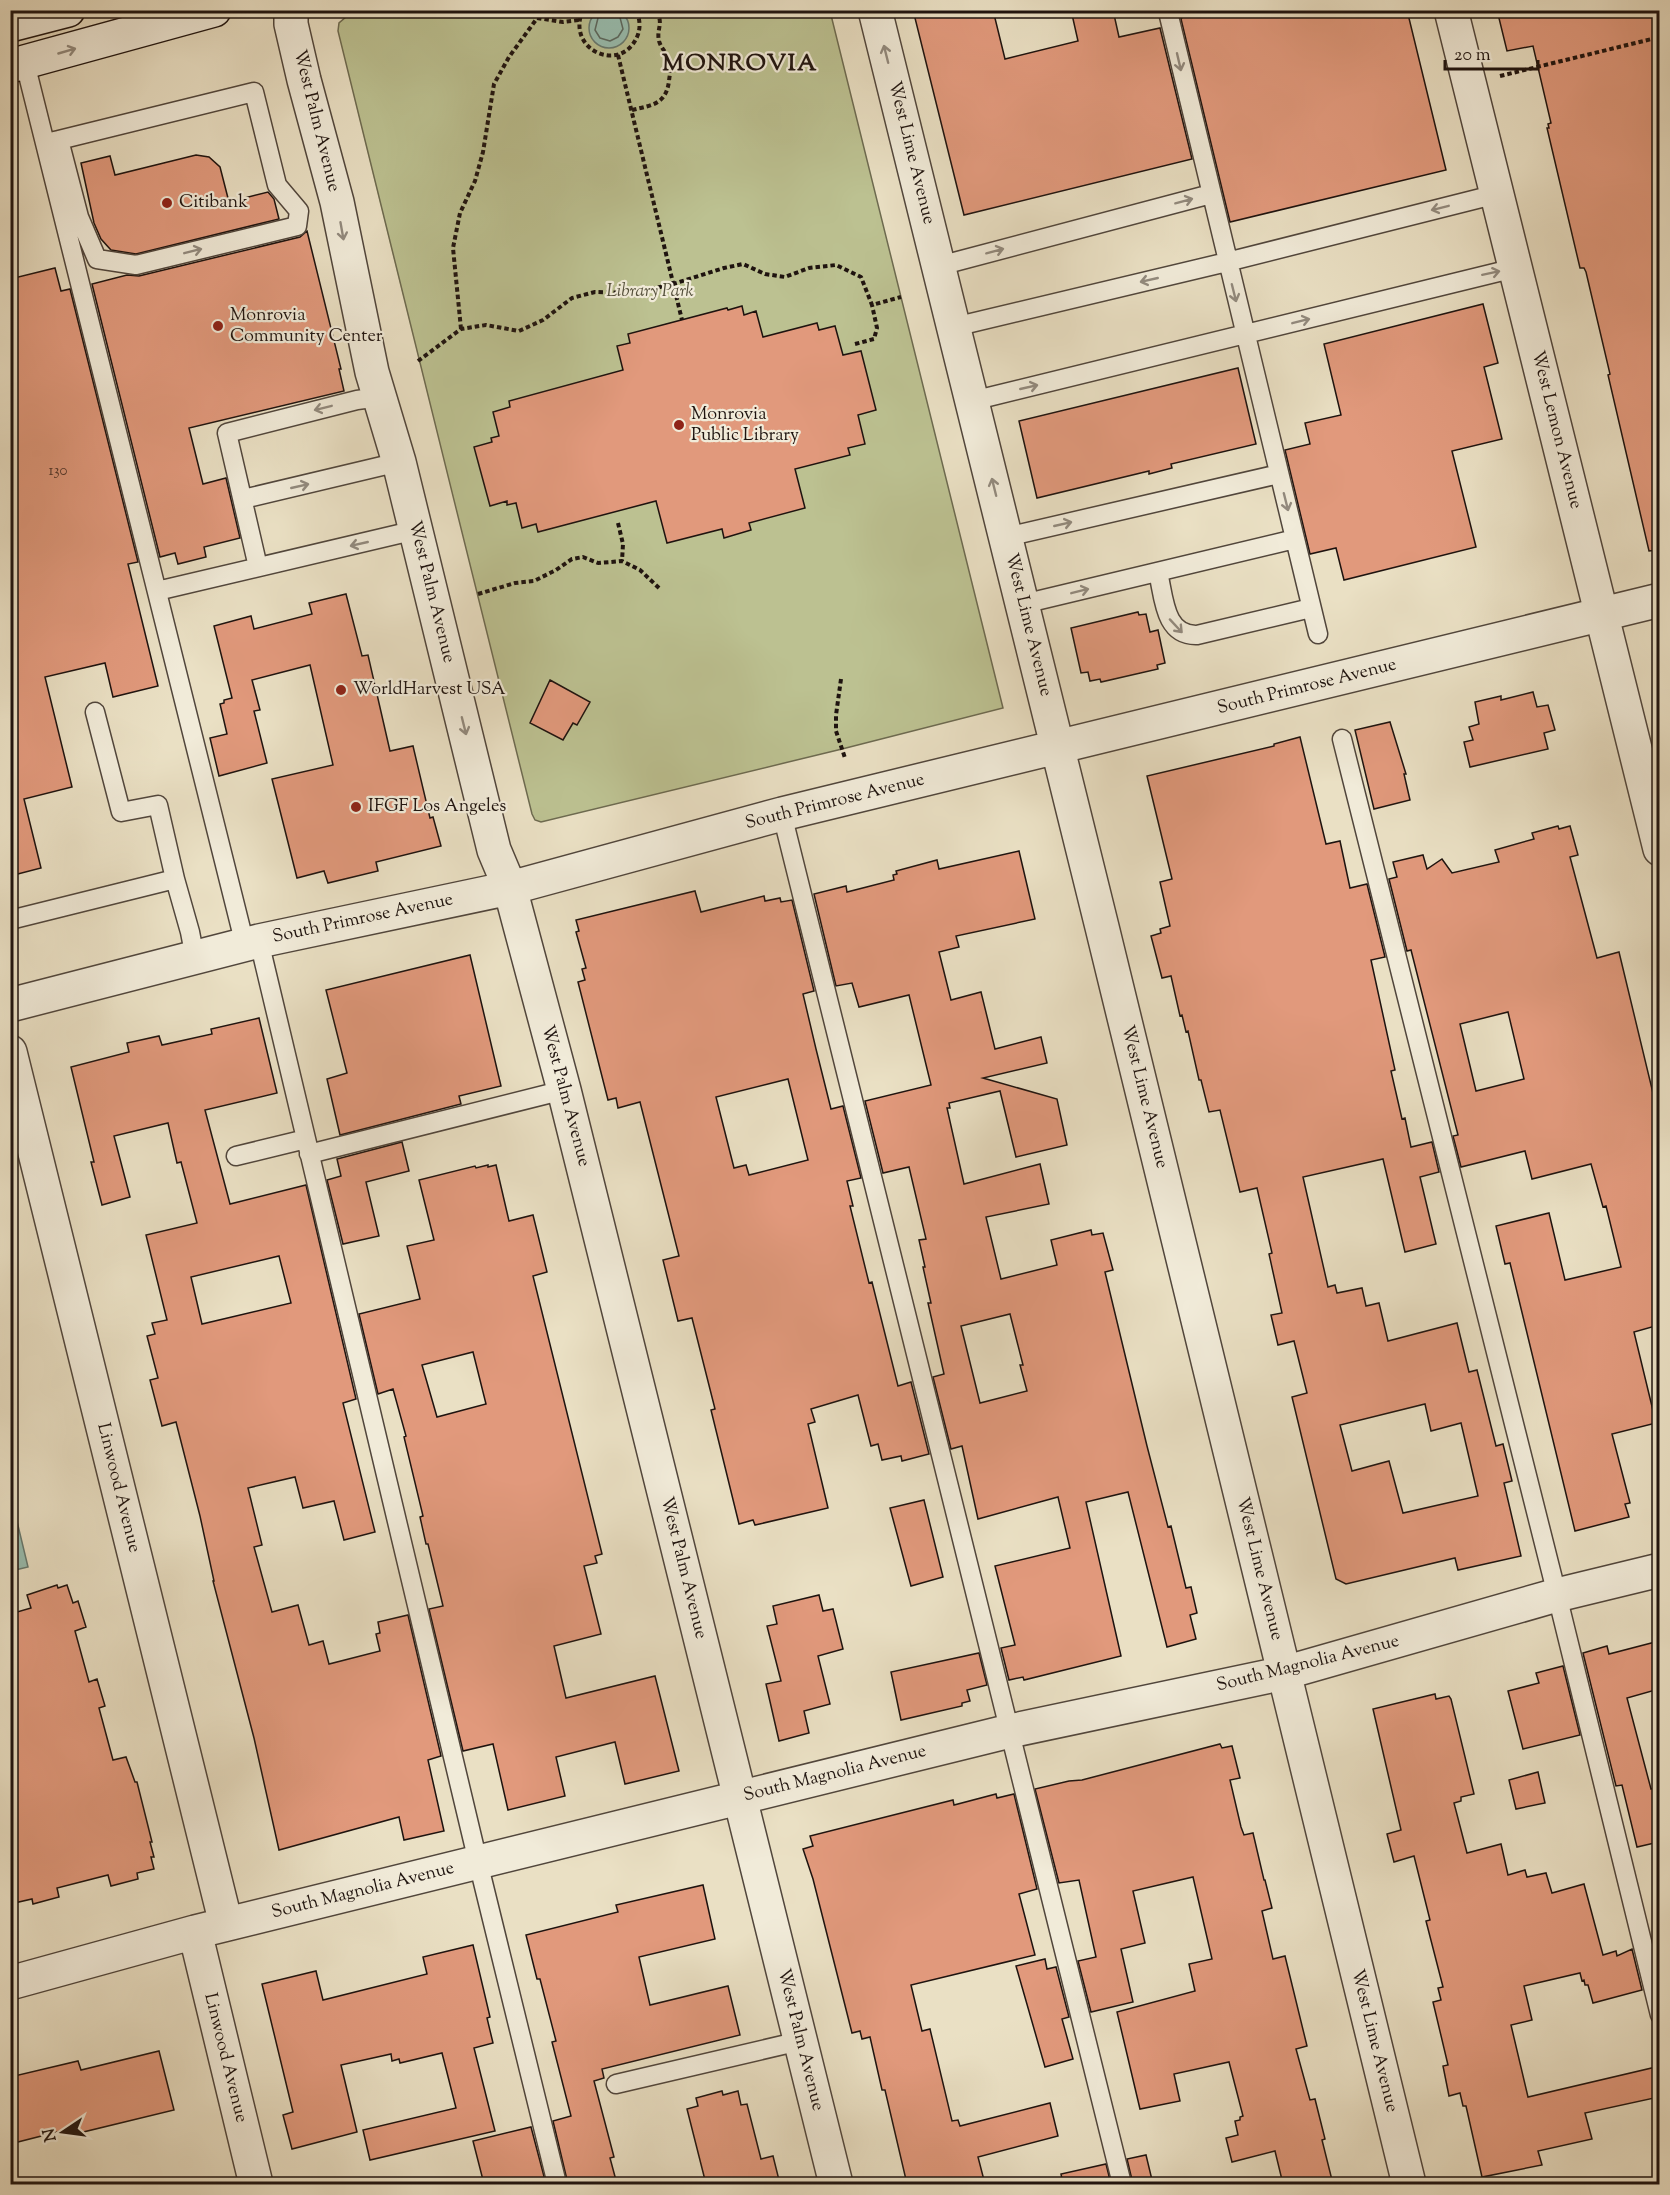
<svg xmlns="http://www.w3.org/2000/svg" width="1670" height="2195" viewBox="0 0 1670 2195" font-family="'Sorts Mill Goudy',serif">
<rect width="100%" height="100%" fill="#eae0c4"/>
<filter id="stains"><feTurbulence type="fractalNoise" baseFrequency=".00333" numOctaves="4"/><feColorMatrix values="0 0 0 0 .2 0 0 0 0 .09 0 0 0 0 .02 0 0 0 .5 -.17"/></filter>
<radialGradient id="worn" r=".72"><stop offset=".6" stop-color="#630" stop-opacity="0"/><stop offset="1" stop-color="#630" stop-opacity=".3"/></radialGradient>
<path fill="#bcc191" stroke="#6d6a50" stroke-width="1.5" d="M374,10L830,11L1003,708L842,749L541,822L535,820L532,814C468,553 401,292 338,31L339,23L346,17Z"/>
<path fill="#98bdaf" stroke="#67796f" stroke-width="1.5" d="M589 28a20 20 0 1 1 40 0a20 20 0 1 1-40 0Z
M15,1513L28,1567L11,1571V1514Z"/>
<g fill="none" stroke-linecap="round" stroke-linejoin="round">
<path stroke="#5b685f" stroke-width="1.5" d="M600,10L595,30L600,38L610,41L618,37L623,29L618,10"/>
</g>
<path fill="#e1997c" stroke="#1e130f" stroke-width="1.5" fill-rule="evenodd" d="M913,10H993L1005,59L1078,41L1071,10H1113L1119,37L1160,28L1192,159L964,215Z
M1197,10H1407L1446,170L1230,222L1181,19L1186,13Z
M1497,10H1659V550L1649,551L1608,375L1610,374L1586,272L1584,268H1580L1547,128H1549L1548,124L1551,123L1533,46L1507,51Z
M196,155L209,157L220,167L229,202L268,192L274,199L279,219L136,254L111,250L101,239L94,223L81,163L110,156L115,175Z
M307,231L341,369H339L344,391L189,428L203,484L226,478L240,538L204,547L206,557L178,564L175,553L160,557L92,284L127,275L139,276L300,237Z
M55,268L61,291L70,289L138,562L128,564L158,686L113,697L105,663L45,677L72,787L24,799L41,868L10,876V279Z
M1483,304L1498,363L1484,367L1502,439L1452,451L1476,547L1344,580L1336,548L1310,554L1285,450L1310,444L1305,423L1341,415L1324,344Z
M742,306L744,315L756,311L763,337L817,323L819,330L835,326L843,355L861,351L876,410L858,415L865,444L848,448L850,455L795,469L805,508L749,523L751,530L724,538L722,529L667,543L656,501L538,532L536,524L522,528L516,503L507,505V501L490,506L474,447L492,442L491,438L499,436L493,412L510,407L509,401L623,370L617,346L630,343L628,334L727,308L728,310Z
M1238,368L1256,444L1171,464L1172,468L1149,474V471L1037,498L1019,421Z
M346,594L362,656L368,655L390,751L413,746L430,818L433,817L441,846L376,862L378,871L328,883L324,871L297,878L272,779L333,765L310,665L252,680L260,710L254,711L267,763L219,776L210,738L227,734L220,704L224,703V700L232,698L214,626L251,616L254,629L312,614L309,603Z
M1138,612L1139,615L1146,614L1150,632L1158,630L1165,663L1157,665L1158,669L1101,682L1100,679L1090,681L1088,672L1081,673L1071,628Z
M550,680L590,702L577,725L573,723L563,740L530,723Z
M1533,692L1537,707L1548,705L1555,730L1544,733L1548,749L1470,767L1464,742L1473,740L1469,727L1479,724L1475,702L1501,696V700Z
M1390,722L1406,774H1404L1410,800L1374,809L1355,730Z
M1300,737L1326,844L1340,841L1350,888L1367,884L1385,957L1371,960L1395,1070L1391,1071L1402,1119L1405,1118L1411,1147L1432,1142L1439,1172L1420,1177L1436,1244L1405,1252L1383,1159L1303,1177L1328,1287L1335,1285L1337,1293L1362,1288L1366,1306L1379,1303L1388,1341L1457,1323L1469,1372L1477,1370L1496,1446L1503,1444L1512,1481L1504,1483L1521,1556L1458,1570L1455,1558L1346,1584L1336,1579L1292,1397L1307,1393L1294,1341L1278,1345L1271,1315L1282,1313L1269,1254L1272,1253L1257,1188L1240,1192L1220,1110L1209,1112L1201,1080H1199L1188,1031L1186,1032L1182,1015L1180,1016L1171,976L1162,978L1151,936L1161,933L1160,929L1170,926L1160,882L1172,879L1147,776L1274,746V744ZM1425,1404L1431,1431L1461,1423L1478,1496L1403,1513L1389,1461L1352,1471L1340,1425Z
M1558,826L1559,829L1570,826L1578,855L1570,857L1597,958L1619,952L1659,1118V1325L1634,1332L1656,1423L1612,1434L1630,1503L1625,1504L1629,1517L1575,1531L1510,1263L1505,1264L1496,1226L1549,1213L1565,1280L1621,1267L1606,1206L1603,1207L1591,1164L1532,1179L1525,1151L1461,1167L1453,1136L1458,1135L1411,950L1407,951L1389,879L1397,877L1393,862L1423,855L1427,869L1442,859L1452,873L1499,862L1495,850L1534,839L1532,833ZM1508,1012L1524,1079L1476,1091L1460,1024Z
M1019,851L1035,919L956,936L959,947L939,952L951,1000L981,992L995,1049L1041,1037L1047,1063L983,1078L1057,1099L1067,1145L1016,1157L1000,1091L949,1103L950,1108H947L964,1184L1040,1164L1049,1204L986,1217L1001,1279L1057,1265L1051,1240L1091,1230L1092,1235L1103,1233L1113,1270L1105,1272L1147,1446L1168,1527L1171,1526L1186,1588L1191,1587L1197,1613L1190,1615L1196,1639L1167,1647L1128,1492L1086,1502L1121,1656L1024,1680L1023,1677L1009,1680L1001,1648L1015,1645L995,1566L1070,1548L1058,1497L978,1519L962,1446L951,1449L933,1377L944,1374L928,1303H931L923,1267H925L919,1240L926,1239L909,1167L883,1173L865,1101L931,1085L909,995L859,1007L852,983L836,986L814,894L846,886L847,892L894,880L893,875L897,874L896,871L937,860L939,869ZM1010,1314L1023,1365H1020L1027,1391L980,1403L961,1326Z
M695,891L701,912L764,896L765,901L780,898L781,902L792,900L814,991L803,994L816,1049L831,1109L843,1106L861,1178L847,1181L853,1206H850L869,1283L872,1282L898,1386L911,1382L929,1454L902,1461L901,1456L882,1460L878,1444L871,1446L858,1395L811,1409L815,1422L808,1424L828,1508L755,1525L753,1520L739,1524L711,1410L715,1409L692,1318L678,1321L663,1260L679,1256L640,1102L618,1108L616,1098L608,1100L578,982L585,980L582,969L586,968L576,932L579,931L576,920ZM788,1079L808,1160L749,1175L746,1165L734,1168L716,1097Z
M470,955L501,1086L459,1096L461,1104L340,1135L327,1079L347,1073L326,990Z
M259,1018L277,1093L205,1110L230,1204L306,1185L356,1399L343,1403L375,1532L344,1540L334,1501L303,1508L295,1477L248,1488L262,1545L254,1547L272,1612L298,1605L309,1645L323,1641L329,1664L380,1651L376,1634L380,1633L378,1622L408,1615L441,1756L428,1760L444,1831L404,1840L399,1817L279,1850L254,1738L213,1581H214L200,1516L176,1422L162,1426L150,1380L158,1378L147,1336L155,1334L152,1323L167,1320L146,1235L197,1223L181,1162L177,1163L168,1123L114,1136L130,1197L102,1205L91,1162H94L71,1067L129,1052L127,1043L159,1036L162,1045L212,1034L211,1029ZM279,1256L291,1303L202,1324L191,1277Z
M402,1142L409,1171L366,1182L379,1236L343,1244L327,1180L341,1176L337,1159Z
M488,1165V1167L496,1165L509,1221L533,1215L547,1272L533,1276L602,1554L595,1556L597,1563L584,1566L601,1634L554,1646L566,1698L655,1676L679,1771L625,1784L615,1742L556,1757L565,1796L508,1810L493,1744L463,1751L429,1609L443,1606L428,1544H426L420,1517L423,1516L404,1437L406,1436L393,1389L378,1394L359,1314L420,1299L407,1246L434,1240L419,1180L475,1166L476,1168ZM473,1352L486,1404L437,1417L422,1365Z
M924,1500L943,1577L911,1586L890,1508Z
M57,1585L58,1588L67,1585L73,1603L78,1601L86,1627L75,1631L89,1682L97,1679L105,1706L99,1708L113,1760L126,1757L135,1782H137L152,1842H150L154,1857H151L154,1869L137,1873L138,1879L111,1886L108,1875L57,1888L59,1897L33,1904L32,1899L10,1904V1614L31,1608L27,1595Z
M819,1595L823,1611L833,1609L843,1649L818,1656L830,1704L804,1711L809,1733L779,1741L766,1684L781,1681L767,1626L777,1624L773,1606Z
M1659,1641V1689L1627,1698L1651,1789L1659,1786V1842L1637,1847L1622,1785L1616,1786L1583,1653L1607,1646L1609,1654Z
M979,1653L987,1685L967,1690L970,1701L962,1703V1706L901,1720L891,1672Z
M1563,1666L1580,1735L1523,1749L1508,1691L1539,1683L1536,1673Z
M1435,1694L1436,1699L1449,1696L1451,1699L1474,1794L1461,1797V1801L1454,1803L1467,1853L1501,1844L1508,1875L1525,1870L1527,1877L1546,1873L1552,1893L1584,1884L1603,1955L1616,1951L1617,1956L1632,1949L1642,1990L1593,2003L1588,1985H1585L1584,1980L1582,1981L1580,1973L1524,1986L1532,2020L1511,2025L1528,2097L1656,2067L1659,2083V2097L1585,2113L1592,2139L1538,2151L1542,2165L1482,2177L1466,2106H1463L1460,2093L1449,2096L1443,2066L1448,2065L1433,2002L1441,2000L1438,1988L1443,1987L1426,1921L1430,1920L1414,1856L1394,1862L1387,1834L1401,1830L1373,1709Z
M1220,1744L1222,1748L1232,1746L1240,1778L1230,1780L1241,1827L1244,1835L1253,1833L1264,1880H1265L1272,1908L1262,1911L1273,1959L1285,1956L1307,2046L1296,2049L1310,2100L1315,2099L1325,2139L1322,2140L1333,2184H1283L1275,2151L1232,2162L1226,2138L1238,2135L1235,2121L1240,2120V2117L1243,2116L1229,2062L1174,2074L1180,2101L1140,2109L1117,2012L1195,1991L1189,1964L1212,1959L1193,1877L1133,1891L1145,1943L1121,1949L1133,2002L1091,2012L1078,1961L1096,1957L1079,1880L1059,1883L1035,1789L1069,1781L1082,1780Z
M1538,1772L1545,1803L1516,1809L1509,1780Z
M996,1794L997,1798L1014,1794L1037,1889L1019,1894L1035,1955L911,1985L922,2031L930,2029L952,2121L958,2120L960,2126L1050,2103L1058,2136L978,2157L985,2184H907L885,2090H882L870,2037L862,2039L860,2031L852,2033L813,1879L803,1849L813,1846L810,1836L953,1800L954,1805Z
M703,1885L715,1939L639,1957L650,2005L728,1986L740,2035L602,2069L604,2078L594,2081L614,2157L610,2158L617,2184H568L553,2121L571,2116L552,2042L556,2041L540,1979H537L526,1935L618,1912L616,1905Z
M473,1945L490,2017L487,2018L493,2043L474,2048L495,2131L370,2160L363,2130L456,2108L442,2053L400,2063L399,2059L392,2061L391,2054L341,2065L357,2132L292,2149L283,2115L293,2112L262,1984L316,1971L323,2000L427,1974L423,1957Z
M1045,1959L1047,1969L1056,1967L1069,2017L1062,2019L1073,2059L1045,2067L1016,1966Z
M159,2051L174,2110L79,2133L77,2127L10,2144V2077L78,2061L81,2070Z
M722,2091L723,2095L738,2091L741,2105L747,2104L761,2159L773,2156L780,2184H706L687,2109L698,2106L696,2098Z
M531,2127L546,2184H484L473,2141Z
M1146,2155L1153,2184H1133L1127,2159Z
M1106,2164L1111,2184H1063L1061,2174Z"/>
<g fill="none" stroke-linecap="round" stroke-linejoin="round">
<defs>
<path id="service" d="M1175,10L1168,12L1318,634
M25,63L245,945
M45,143L59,140L254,92L277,185L299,211L297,226L136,265L97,259L79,217L59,140
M939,266L1211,194
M954,327L1227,262L1497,194
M972,401L1515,268
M243,499L399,462
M1006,537L1279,474
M258,567L227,433L357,400L380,397
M1158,572C1164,597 1164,636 1197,635L1311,608
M157,591L416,530
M1023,604L1295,539
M95,712L121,812L158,805L175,879
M1342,739L1557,1595L1660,2015
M782,814L1122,2184
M10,920L175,879L190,932L195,958
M259,941L478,1862L557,2184
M309,1154L564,1090
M236,1156L306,1139
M616,2084L800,2041"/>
<path id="minor" d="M291,10V24L304,80L337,202L372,372L399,462L494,850L510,888L564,1090L836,2184
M875,10L1102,927L1409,2184
M1451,10L1660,849
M10,1005L259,941L510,888L782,814L1660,600
M10,1052L226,1924
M195,1932L256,2184
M10,1983L195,1932L1010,1731L1284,1673L1557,1595L1660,1570"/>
<path id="secondary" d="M10,25L68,10
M10,66L214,10"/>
</defs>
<use href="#service" stroke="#51463c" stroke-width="21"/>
<use href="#minor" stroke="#51463c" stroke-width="36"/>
<use href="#secondary" stroke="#1e130f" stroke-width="36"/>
<path stroke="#1e130f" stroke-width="4" stroke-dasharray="4.5 3" stroke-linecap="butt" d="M583,10C565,49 620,75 637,37C641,28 640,19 636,10
M815,10L841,15
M537,18L563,22L579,20
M618,55L682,320
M1500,76L1660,37
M632,110C653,105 666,104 669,81C670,72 672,66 668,58C666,52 661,48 659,41C656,28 665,23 655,10
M461,329L453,248L460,213L475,181L483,152L494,84L509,57L538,17L539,10
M855,344L874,339L877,328L872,305
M418,361L461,329L486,325L519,331L543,320L572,298L595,292L634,293L673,284L724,268L743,264L765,274L785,277L809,268L836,265L861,277L872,305L901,297
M618,523L623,544L622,561
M478,594L515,583L534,581L556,570L572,559L583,557L598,563L622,561L640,570L660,589
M841,679L836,715V731L845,758"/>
<use href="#service" stroke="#f1ebd9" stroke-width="18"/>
<use href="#minor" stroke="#f1ebd9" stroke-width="33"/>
<use href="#secondary" stroke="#f1ebd9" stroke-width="33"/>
</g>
<defs><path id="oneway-shaft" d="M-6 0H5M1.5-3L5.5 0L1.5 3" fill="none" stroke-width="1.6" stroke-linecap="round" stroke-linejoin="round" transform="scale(1.5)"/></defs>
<g stroke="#928a7e">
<use href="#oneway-shaft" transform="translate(67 51) rotate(-16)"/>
<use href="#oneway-shaft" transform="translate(886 54) rotate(-104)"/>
<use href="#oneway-shaft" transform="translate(1179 62) rotate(77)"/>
<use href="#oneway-shaft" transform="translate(1184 201) rotate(-15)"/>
<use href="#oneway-shaft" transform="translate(1440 208) rotate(166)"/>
<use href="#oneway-shaft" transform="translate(342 231) rotate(80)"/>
<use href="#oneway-shaft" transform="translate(193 251) rotate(-14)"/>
<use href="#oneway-shaft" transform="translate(995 251) rotate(-15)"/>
<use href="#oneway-shaft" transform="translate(1491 273) rotate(-12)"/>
<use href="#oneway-shaft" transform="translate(1149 280) rotate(167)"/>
<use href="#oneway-shaft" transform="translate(1234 293) rotate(76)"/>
<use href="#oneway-shaft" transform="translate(1301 321) rotate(-14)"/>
<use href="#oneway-shaft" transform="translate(1029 387) rotate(-13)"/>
<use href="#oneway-shaft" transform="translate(323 408) rotate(166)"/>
<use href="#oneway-shaft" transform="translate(300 486) rotate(-13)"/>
<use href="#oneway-shaft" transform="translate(994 487) rotate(-104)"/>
<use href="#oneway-shaft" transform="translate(1286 502) rotate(76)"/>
<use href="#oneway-shaft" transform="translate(1063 524) rotate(-13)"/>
<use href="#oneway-shaft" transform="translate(359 544) rotate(167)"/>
<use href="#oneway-shaft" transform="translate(1080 591) rotate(-14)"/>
<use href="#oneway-shaft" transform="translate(1176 626) rotate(47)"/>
<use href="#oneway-shaft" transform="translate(464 726) rotate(76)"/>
</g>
<g fill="#8f2418" stroke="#f1ebd9" stroke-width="2">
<circle cx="167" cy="203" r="6"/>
<circle cx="218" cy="326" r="6"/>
<circle cx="679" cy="425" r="6"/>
<circle cx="341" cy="690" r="6"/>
<circle cx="356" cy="807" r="6"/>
</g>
<g text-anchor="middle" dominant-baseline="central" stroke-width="4.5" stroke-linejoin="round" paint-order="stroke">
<g font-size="15" fill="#4f342a">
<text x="58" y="471">130</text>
</g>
<g font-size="18" fill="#1e130f" stroke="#f1ebd9">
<text transform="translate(316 121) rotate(76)">West Palm Avenue</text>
<text transform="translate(911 153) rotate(76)">West Lime Avenue</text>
<text transform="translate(1556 430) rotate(76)">West Lemon Avenue</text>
<text transform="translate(431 592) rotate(76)">West Palm Avenue</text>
<text transform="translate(1028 625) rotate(76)">West Lime Avenue</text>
<text transform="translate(1307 687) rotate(-14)">South Primrose Avenue</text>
<text transform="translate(835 802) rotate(-14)">South Primrose Avenue</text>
<text transform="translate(363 919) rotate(-12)">South Primrose Avenue</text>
<text transform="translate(565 1096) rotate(75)">West Palm Avenue</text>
<text transform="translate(1144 1097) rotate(76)">West Lime Avenue</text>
<text transform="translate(118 1488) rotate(76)">Linwood Avenue</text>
<text transform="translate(683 1568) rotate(76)">West Palm Avenue</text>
<text transform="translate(1259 1569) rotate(76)">West Lime Avenue</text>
<text transform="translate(1308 1664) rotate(-14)">South Magnolia Avenue</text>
<text transform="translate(835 1774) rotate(-14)">South Magnolia Avenue</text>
<text transform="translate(363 1891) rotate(-14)">South Magnolia Avenue</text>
<text transform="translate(800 2040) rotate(76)">West Palm Avenue</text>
<text transform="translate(1374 2041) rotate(76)">West Lime Avenue</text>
<text transform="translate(225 2058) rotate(76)">Linwood Avenue</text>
</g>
<g font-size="18" fill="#1e130f" stroke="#f1ebd9" text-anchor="start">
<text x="179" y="203">Citibank</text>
<text x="230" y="316">Monrovia<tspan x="230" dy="21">Community Center</tspan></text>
<text x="691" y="415">Monrovia<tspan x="691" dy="21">Public Library</tspan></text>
<text x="353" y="690">WorldHarvest USA</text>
<text x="368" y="807">IFGF Los Angeles</text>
</g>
<g font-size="18" font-style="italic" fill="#55503c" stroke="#f1ebd9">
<text x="650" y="292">Library Park</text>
</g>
<g font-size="24" font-weight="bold" letter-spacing="1.5" fill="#1e130f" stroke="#f1ebd9">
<text x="740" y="64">MONROVIA</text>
</g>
</g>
<rect width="1670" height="2195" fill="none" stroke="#eae0c4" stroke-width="36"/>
<rect x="12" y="12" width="1646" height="2171" fill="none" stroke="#1e130f" stroke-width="3"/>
<rect x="18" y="18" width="1634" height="2159" fill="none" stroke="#1e130f" stroke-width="1.5"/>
<g transform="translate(63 2132) rotate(257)" stroke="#f1ebd9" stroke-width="4.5" paint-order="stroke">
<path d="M0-4.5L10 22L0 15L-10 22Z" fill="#1e130f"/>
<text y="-9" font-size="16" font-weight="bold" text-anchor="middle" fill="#1e130f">N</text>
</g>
<path d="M1445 60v9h93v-9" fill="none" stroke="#1e130f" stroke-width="3"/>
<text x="1454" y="60" font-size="18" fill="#1e130f" stroke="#f1ebd9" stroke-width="4.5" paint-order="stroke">20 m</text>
<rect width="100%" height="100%" filter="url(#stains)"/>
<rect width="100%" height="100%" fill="url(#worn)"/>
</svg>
